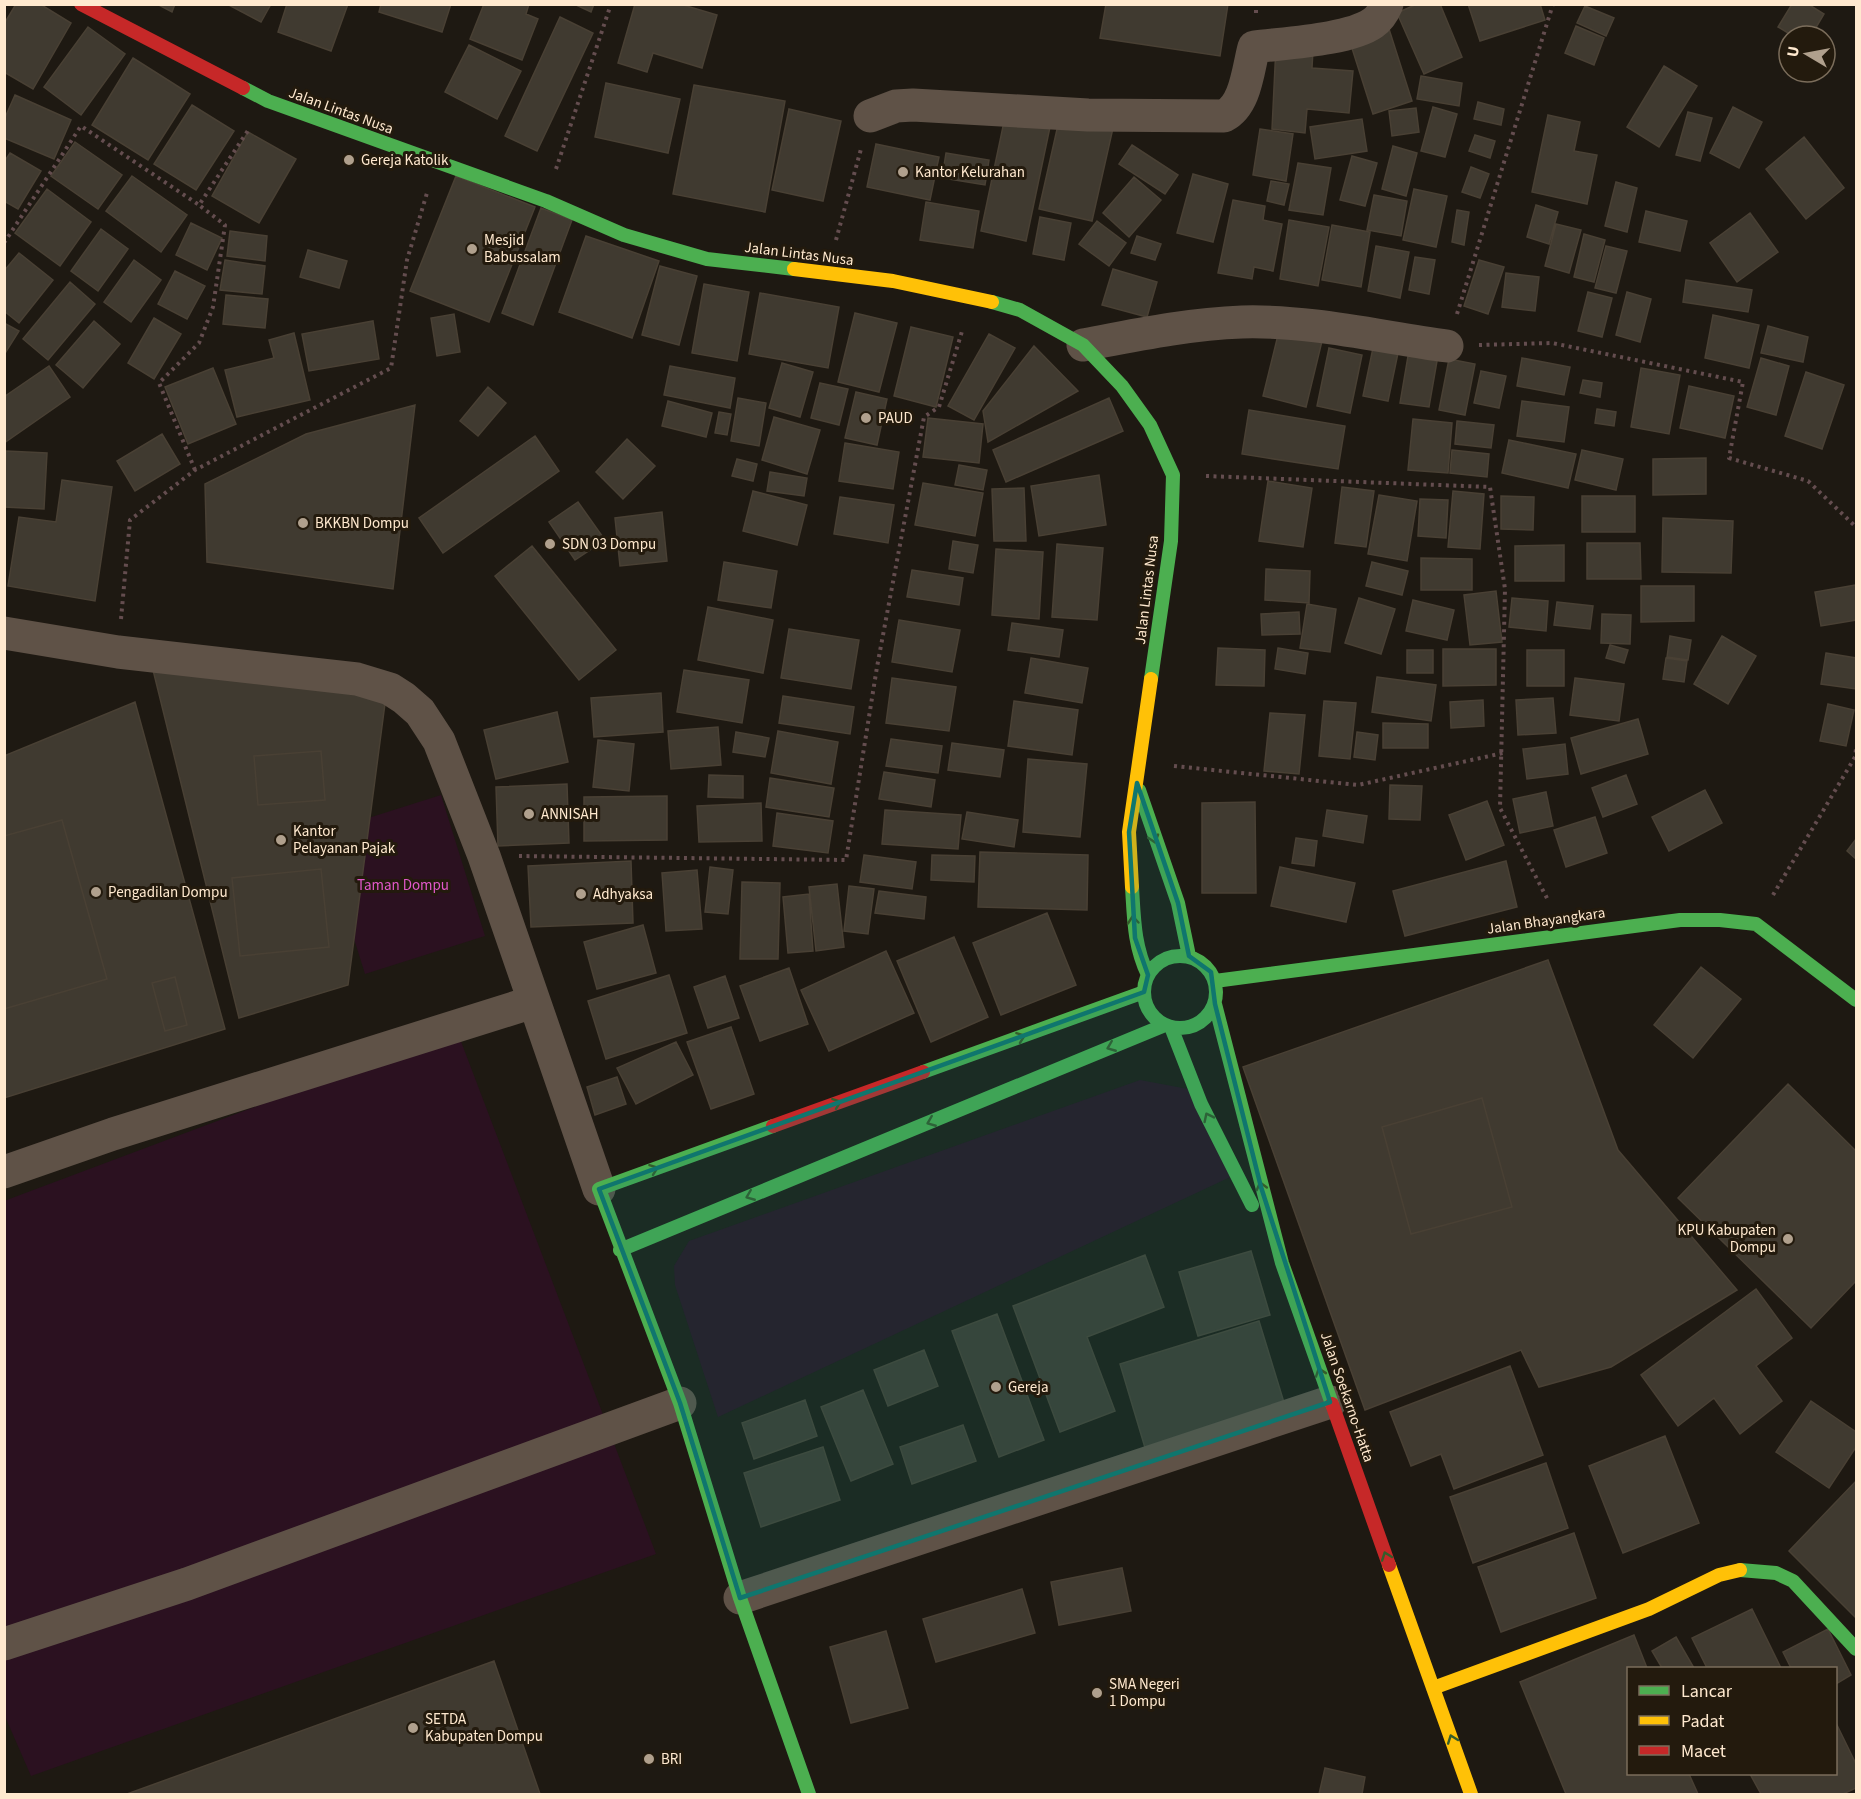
<svg xmlns="http://www.w3.org/2000/svg" width="1861" height="1799" viewBox="0 0 1861 1799" font-family="'Source Sans 3',sans-serif">
<rect width="100%" height="100%" fill="#1e1912"/>
<path fill="#2b1120" d="M441,795L485,936L365,974L321,833Z
M457,1031L656,1554L31,1776L4,1714V1201Z
M1140,1080L1188,1089L1241,1172L718,1417L675,1285L674,1266L689,1241Z"/>
<path fill="#403a30" stroke="#494034" stroke-width="1.5" d="M16,4H40L71,23L33,89L4,72V24Z
M157,4H175L172,12Z
M227,4H271L261,22Z
M287,4H348L331,51L278,32Z
M381,4H451L442,32L379,12Z
M484,4H529L526,14L538,19L522,60L470,39Z
M574,4H594L591,12Z
M635,4H680L717,15L702,68L653,53L647,72L618,63Z
M1106,4H1228L1220,56L1100,38Z
M1417,4H1440L1462,57L1424,74L1397,13Z
M1468,4H1540L1545,20L1480,41Z
M1792,4H1808L1824,14L1811,36H1793L1778,27Z
M1585,6L1614,18L1606,36L1577,23Z
M560,17L593,33L537,151L505,136Z
M1576,26L1604,38L1594,65L1565,53Z
M88,27L125,54L81,115L44,87Z
M1389,29L1412,101L1373,114L1350,42Z
M469,45L521,71L497,119L445,92Z
M1276,46L1313,50L1312,68L1353,71L1349,113L1307,109L1305,133L1272,129Z
M133,58L190,94L148,160L92,125Z
M1664,66L1697,86L1659,147L1627,127Z
M1421,76L1462,83L1459,106L1417,99Z
M606,83L680,99L668,153L595,137Z
M694,85L785,101L765,212L673,194Z
M15,95L71,120L54,159L4,138V120Z
M1478,102L1504,109L1501,125L1474,119Z
M192,105L234,131L196,190L154,164Z
M1433,107L1457,114L1445,157L1421,151Z
M1733,107L1762,122L1739,168L1710,153Z
M1416,108L1419,132L1392,136L1389,111Z
M789,109L841,121L823,201L772,190Z
M1688,112L1712,118L1700,161L1676,155Z
M1548,115L1580,122L1574,151L1597,155L1587,204L1532,192Z
M1060,116L1113,128L1092,221L1039,209Z
M1005,117L1050,127L1026,241L981,231Z
M1362,119L1367,151L1315,159L1310,127Z
M1260,129L1293,134L1286,181L1253,175Z
M248,132L296,159L259,223L212,196Z
M1475,135L1495,141L1490,158L1469,151Z
M1804,137L1844,188L1806,219L1766,169Z
M75,142L122,175L98,209L51,176Z
M876,144L939,157L930,200L867,187Z
M1132,145L1178,175L1165,194L1119,164Z
M1393,146L1417,153L1406,196L1382,189Z
M10,153L41,171L18,209L4,201V162Z
M946,153L989,160L985,185L942,178Z
M1352,156L1377,163L1365,206L1340,200Z
M1298,163L1331,168L1323,215L1289,210Z
M1471,167L1489,174L1480,198L1462,192Z
M1193,174L1228,184L1213,242L1177,233Z
M132,176L187,215L161,252L106,211Z
M456,176L535,207L489,322L410,291Z
M1134,177L1161,200L1129,237L1103,213Z
M1271,181L1289,184L1284,205L1267,201Z
M1616,182L1637,188L1627,232L1605,226Z
M47,189L91,222L60,266L15,233Z
M1414,189L1447,196L1436,247L1403,240Z
M1374,195L1407,201L1401,236L1367,230Z
M1233,200L1265,206L1263,220L1282,224L1273,271L1254,267L1252,279L1218,273Z
M926,202L979,211L973,248L920,240Z
M1536,205L1558,212L1549,244L1527,237Z
M541,208L572,220L533,325L502,313Z
M1457,210L1469,212L1464,245L1452,242Z
M1646,211L1687,221L1680,251L1639,242Z
M1750,213L1778,252L1737,282L1710,243Z
M1040,217L1071,223L1064,260L1033,254Z
M1289,220L1329,227L1318,286L1280,279Z
M1097,221L1126,243L1109,266L1079,244Z
M191,223L222,238L207,270L176,255Z
M1556,224L1581,230L1569,273L1545,266Z
M1332,225L1370,232L1361,287L1322,280Z
M101,229L128,249L98,291L71,271Z
M230,231L267,236L265,261L227,256Z
M1584,234L1605,240L1594,282L1574,277Z
M586,236L659,261L632,338L559,312Z
M1137,236L1161,244L1155,260L1131,253Z
M1376,246L1409,252L1400,298L1368,291Z
M1606,246L1627,251L1616,293L1595,288Z
M308,250L347,261L339,288L300,277Z
M19,253L53,280L19,323L4,311V271Z
M1415,257L1435,260L1429,294L1409,290Z
M134,260L161,280L131,322L104,302Z
M225,260L265,266L262,294L220,290Z
M1479,260L1504,267L1488,314L1464,306Z
M660,266L697,276L679,345L642,335Z
M1113,269L1157,282L1147,317L1102,305Z
M175,271L205,286L187,319L158,304Z
M1506,273L1539,277L1535,311L1502,307Z
M1686,280L1752,290L1748,312L1683,302Z
M70,282L95,304L48,360L23,339Z
M704,284L749,292L737,361L692,353Z
M1588,292L1612,298L1602,337L1578,331Z
M1627,292L1651,299L1640,342L1616,335Z
M760,293L839,307L828,368L749,354Z
M226,295L268,299L265,328L223,324Z
M855,313L897,323L879,392L838,382Z
M454,314L460,352L437,356L431,318Z
M1713,315L1759,325L1749,368L1705,358Z
M154,318L181,334L154,379L128,363Z
M94,321L120,344L83,388L56,365Z
M373,321L379,359L309,371L302,334Z
M4,323L19,331L4,355Z
M1768,326L1808,337L1803,362L1761,353Z
M911,327L953,337L936,407L894,396Z
M1279,331L1322,341L1306,407L1263,396Z
M294,333L310,400L237,417L225,370L274,358L269,340Z
M989,334L1015,348L974,420L948,406Z
M1034,346L1078,391L988,442L983,411Z
M1329,348L1362,355L1350,413L1317,406Z
M1373,348L1398,353L1388,401L1363,396Z
M1408,356L1437,361L1429,407L1400,403Z
M1522,358L1570,367L1564,395L1517,386Z
M1761,358L1789,366L1776,415L1747,407Z
M1449,359L1475,364L1465,415L1439,410Z
M782,363L813,372L800,417L769,408Z
M49,366L70,397L4,443V397Z
M670,366L735,378L730,408L664,395Z
M213,368L236,424L188,444L165,387Z
M1641,368L1680,375L1669,434L1631,427Z
M1481,371L1506,376L1499,408L1474,403Z
M1806,372L1844,385L1822,449L1785,436Z
M1583,380L1602,383L1600,397L1580,393Z
M820,383L848,389L839,425L811,418Z
M1689,386L1734,396L1725,438L1680,428Z
M488,387L506,403L478,436L460,421Z
M856,392L887,399L877,445L845,438Z
M738,398L766,403L759,446L731,441Z
M1109,398L1123,431L1006,482L993,450Z
M668,401L712,413L706,437L662,426Z
M1522,401L1569,407L1564,442L1517,436Z
M415,405L393,589L207,562L205,484L306,434Z
M1597,409L1616,412L1614,426L1595,423Z
M1249,410L1345,426L1338,469L1242,454Z
M719,412L731,414L727,435L715,433Z
M774,417L820,430L807,474L762,460Z
M928,418L983,424L979,463L923,457Z
M1413,419L1452,423L1448,473L1408,470Z
M1457,421L1494,425L1491,448L1455,444Z
M162,434L180,464L135,491L117,461Z
M535,436L559,471L443,553L419,518Z
M627,439L655,466L623,499L596,472Z
M1509,440L1576,454L1568,488L1502,473Z
M845,443L899,452L893,489L839,481Z
M1452,450L1489,454L1487,477L1450,473Z
M1582,450L1623,459L1616,490L1575,480Z
M6,451L47,453L44,509L4,507Z
M1706,458V494L1653,495V459Z
M737,459L757,464L753,481L732,476Z
M959,465L987,470L983,490L955,485Z
M770,472L807,478L804,496L767,491Z
M1099,475L1106,525L1039,536L1031,486Z
M62,480L112,487L95,601L8,586L19,517L56,522Z
M1268,481L1312,488L1303,547L1259,541Z
M923,483L983,493L975,536L915,525Z
M1342,487L1374,491L1366,547L1335,543Z
M1024,488L1026,541H994L992,489Z
M753,491L807,505L797,545L743,531Z
M1453,491L1484,494L1480,549L1448,547Z
M1379,495L1417,501L1407,561L1368,554Z
M1501,496L1534,497L1533,530L1501,529Z
M1582,496H1635V532H1582Z
M840,497L894,505L888,543L834,534Z
M1420,499L1448,500L1446,538L1418,536Z
M578,502L605,540L575,560L549,522Z
M662,512L667,561L620,566L615,518Z
M1663,518L1733,521L1731,573L1662,572Z
M953,541L978,545L973,573L949,569Z
M1587,543H1640L1641,579H1587Z
M1057,544L1103,548L1097,620L1052,617Z
M1564,545V581H1515V546Z
M532,546L616,650L579,680L495,576Z
M996,549L1043,552L1039,619L992,615Z
M1421,558L1472,559V590H1421Z
M724,562L777,571L771,608L718,600Z
M1372,562L1408,571L1402,595L1366,586Z
M1266,569L1310,571L1309,603L1265,600Z
M912,570L963,578L959,605L907,597Z
M1856,585V620L1821,626L1815,592Z
M1641,586H1694V621L1641,622Z
M1496,591L1502,642L1470,645L1464,595Z
M1359,598L1395,609L1381,654L1345,643Z
M1512,598L1548,601L1546,631L1509,627Z
M1413,600L1454,610L1447,640L1406,631Z
M1557,602L1593,606L1590,629L1554,625Z
M1307,604L1336,609L1330,652L1300,648Z
M708,607L773,620L763,673L698,660Z
M1299,612L1300,634L1262,635L1261,614Z
M1602,614L1631,615L1630,644L1601,643Z
M899,620L960,630L952,672L892,662Z
M1012,623L1063,630L1059,657L1008,650Z
M789,629L859,640L851,689L781,678Z
M1670,636L1691,640L1688,660L1667,657Z
M1722,636L1756,656L1728,704L1694,684Z
M1610,645L1628,650L1624,663L1606,658Z
M1218,648L1265,650L1264,686L1216,685Z
M1278,648L1308,653L1305,674L1275,669Z
M1443,649H1496V685L1443,686Z
M1407,650H1433V673H1407Z
M1527,650H1564V686H1527Z
M1826,653L1856,658V689L1821,684Z
M1031,658L1088,668L1082,703L1025,693Z
M1666,658L1687,661L1684,682L1663,679Z
M152,666L386,696L348,985L239,1018Z
M684,670L749,680L742,723L677,712Z
M1377,677L1436,685L1431,721L1372,712Z
M892,678L956,687L949,731L886,723Z
M1575,678L1624,684L1619,721L1570,715Z
M661,693L663,732L594,737L591,698Z
M783,696L854,707L850,734L779,723Z
M1553,698L1556,733L1518,735L1516,700Z
M1483,700L1484,726L1451,728L1450,702Z
M1014,701L1078,710L1072,755L1008,746Z
M1324,701L1356,703L1350,759L1319,756Z
M135,702L225,1029L4,1098V756Z
M1828,704L1854,710L1846,746L1820,741Z
M557,712L568,762L496,779L484,730Z
M1270,713L1305,715L1299,774L1264,771Z
M1638,719L1648,754L1581,774L1571,738Z
M1383,723L1428,724V748H1383Z
M718,727L721,765L671,769L668,731Z
M778,731L838,742L831,784L771,773Z
M736,732L769,738L765,757L733,752Z
M1357,732L1378,735L1375,760L1354,757Z
M891,739L942,746L938,773L886,766Z
M598,740L634,744L629,791L593,787Z
M952,743L1004,750L1000,777L948,770Z
M1565,744L1568,774L1527,779L1523,749Z
M321,751L325,800L258,805L254,756Z
M1028,759L1087,764L1080,837L1023,832Z
M884,772L935,780L931,807L879,799Z
M709,775L743,776V798L708,797Z
M1626,775L1637,804L1603,817L1592,788Z
M770,778L834,788L829,817L766,807Z
M567,784L569,843L498,846L496,787Z
M1390,785L1422,786L1420,820L1389,819Z
M1705,790L1722,823L1669,851L1652,817Z
M1546,792L1553,826L1520,833L1513,799Z
M667,796V840L584,841V797Z
M1487,801L1504,845L1466,860L1449,815Z
M1255,802L1256,893H1202V803Z
M761,803L762,841L699,842L697,806Z
M885,810L961,815L958,849L882,844Z
M1327,810L1367,816L1363,843L1323,836Z
M967,812L1018,820L1014,847L962,839Z
M777,813L833,821L828,853L773,846Z
M1595,817L1607,853L1566,867L1554,830Z
M62,820L107,979L4,1009V836Z
M1296,838L1317,841L1314,866L1292,863Z
M1856,839V859L1847,851Z
M980,852L1088,855L1087,910L978,907Z
M864,855L916,862L912,889L860,882Z
M932,855L975,856L974,882L931,880Z
M631,861L633,923L531,927L528,866Z
M1506,861L1517,907L1405,936L1393,891Z
M710,867L733,870L728,914L705,912Z
M1280,867L1355,883L1346,922L1271,906Z
M321,869L329,947L240,956L232,878Z
M697,870L702,929L666,931L662,873Z
M742,882L780,883L778,959H740Z
M837,884L844,947L816,951L809,887Z
M849,886L874,889L868,934L844,931Z
M879,891L926,897L924,919L875,913Z
M809,894L813,951L788,953L783,897Z
M1047,913L1076,985L1001,1015L973,943Z
M643,925L656,973L597,989L584,942Z
M954,937L988,1017L931,1042L897,961Z
M886,951L914,1013L829,1051L801,990Z
M1548,960L1618,1150L1737,1290L1611,1367L1539,1387L1521,1350L1365,1410L1243,1067Z
M1701,967L1741,999L1693,1058L1654,1025Z
M789,968L808,1024L760,1041L740,986Z
M669,975L687,1033L606,1059L588,1001Z
M725,976L739,1018L708,1028L694,987Z
M175,977L187,1025L165,1031L152,983Z
M731,1027L754,1094L711,1109L687,1042Z
M676,1042L693,1075L636,1104L617,1068Z
M617,1077L626,1104L595,1115L587,1087Z
M1788,1084L1856,1151V1281L1811,1328L1678,1198Z
M1482,1098L1512,1207L1411,1234L1382,1127Z
M1251,1251L1270,1315L1198,1336L1179,1272Z
M1145,1255L1164,1307L1087,1337L1115,1411L1060,1432L1013,1306Z
M1756,1289L1792,1338L1756,1366L1782,1401L1740,1434L1714,1398L1678,1426L1641,1375Z
M997,1314L1044,1440L999,1457L952,1331Z
M1259,1321L1286,1409L1146,1451L1120,1364Z
M924,1350L938,1386L888,1406L874,1370Z
M1510,1366L1543,1455L1454,1489L1441,1454L1411,1466L1390,1412Z
M863,1390L893,1464L851,1481L821,1407Z
M805,1400L817,1436L754,1459L742,1423Z
M1811,1401L1856,1432V1447L1829,1488L1776,1452Z
M963,1425L976,1461L912,1484L900,1447Z
M1665,1436L1699,1523L1623,1553L1589,1466Z
M823,1447L840,1500L761,1527L744,1473Z
M1546,1463L1568,1528L1473,1563L1450,1497Z
M1856,1481V1618L1789,1551Z
M1574,1533L1596,1598L1501,1632L1478,1567Z
M1122,1568L1131,1611L1059,1625L1051,1582Z
M1022,1589L1035,1633L936,1662L923,1619Z
M1752,1609L1781,1668H1707L1692,1638Z
M1828,1629L1851,1675L1836,1684V1668H1791L1783,1652Z
M886,1631L908,1708L851,1723L830,1647Z
M1634,1635L1647,1668H1628V1774H1689L1698,1794H1566L1520,1682Z
M1676,1637L1694,1668H1662L1652,1651Z
M494,1661L540,1794H127Z
M1836,1723L1856,1764V1788L1843,1794H1761L1750,1774H1836Z
M1325,1768L1365,1777L1362,1794H1319Z"/>
<g fill="none" stroke-linecap="round" stroke-linejoin="round">
<path stroke="#644d4f" stroke-width="4" stroke-dasharray="3 4.5" stroke-linecap="butt" d="M1256,13V4
M556,169L611,4
M836,240L861,149
M4,243L81,126L199,205L249,129
M1457,314L1553,4
M1479,345L1552,343L1743,382L1729,458L1808,481L1856,527
M195,470L159,383L199,343L213,307L225,225L199,205
M1206,476L1490,487L1505,589L1500,808L1549,902
M121,619L130,520L195,470L391,368L407,260L427,193
M1174,766L1358,785L1503,753
M519,856L846,860L877,667L924,417L939,407L963,328
M1773,895L1855,757L1856,749"/>
<path stroke="#5f5247" stroke-width="33" d="M870,116L896,106L913,105L1088,115L1224,116C1246,105 1248,69 1254,47C1284,43 1349,40 1373,23C1379,19 1384,11 1387,4
M1083,345C1136,335 1188,324 1242,322C1310,320 1380,337 1447,346
M4,633L118,652L357,679L390,689L404,698L420,712L439,741L484,856L599,1189
M4,1172L113,1134L533,1002
M740,1598L1330,1402
M4,1644L187,1584L680,1403"/>
<path stroke="#4caf50" stroke-width="14" d="M243,88L268,101L546,201L624,235L707,259L794,269
M992,302L1020,310L1083,345L1122,386L1150,425L1173,475L1171,541L1151,679
M1139,790L1178,903L1189,956
M1132,887C1134,919 1134,946 1148,975
M1144 992a36 36 0 1 1 72 0a36 36 0 1 1-72 0Z
M1215,981L1680,920H1720L1756,924L1856,1000
M1215,1004L1282,1263L1332,1404
M1171,1027L1201,1104L1252,1205
M923,1072L1144,992
M773,1126L599,1189L680,1403L740,1598L809,1794
M620,1250L1165,1025
M1740,1570L1776,1573L1793,1581L1856,1649"/>
<path stroke="#ffc107" stroke-width="14" d="M794,269L893,281L992,302
M1132,887L1129,832L1151,679
M1389,1565L1471,1794
M1433,1688L1649,1609L1719,1575L1740,1570"/>
<path stroke="#c62828" stroke-width="14" d="M81,4L243,88
M773,1126L923,1072
M1332,1404L1389,1565"/>
</g>
<defs><path id="oneway-chevron" d="M-2-3.5L2.5 0L-2 3.5" fill="none" stroke-width="1.6" stroke-linecap="round" stroke-linejoin="round" transform="scale(1.5)"/></defs>
<g stroke="#355d2b">
<use href="#oneway-chevron" transform="translate(1154 839) rotate(72)"/>
<use href="#oneway-chevron" transform="translate(1133 920) rotate(-95)"/>
<use href="#oneway-chevron" transform="translate(1021 1037) rotate(-20)"/>
<use href="#oneway-chevron" transform="translate(1111 1047) rotate(158)"/>
<use href="#oneway-chevron" transform="translate(837 1103) rotate(-20)"/>
<use href="#oneway-chevron" transform="translate(1208 1117) rotate(-116)"/>
<use href="#oneway-chevron" transform="translate(931 1122) rotate(158)"/>
<use href="#oneway-chevron" transform="translate(654 1169) rotate(-20)"/>
<use href="#oneway-chevron" transform="translate(1261 1186) rotate(-105)"/>
<use href="#oneway-chevron" transform="translate(750 1196) rotate(158)"/>
<use href="#oneway-chevron" transform="translate(1320 1372) rotate(-109)"/>
<use href="#oneway-chevron" transform="translate(1386 1556) rotate(-110)"/>
<use href="#oneway-chevron" transform="translate(1452 1739) rotate(-110)"/>
</g>
<path fill="#0f766e" fill-opacity="0.2" stroke="#0f766e" stroke-width="4.5" stroke-linejoin="round" d="M1137,783L1178,903L1189,956L1211,972L1215,1004L1261,1187L1330,1402L740,1598L680,1403L599,1189L1144,992L1148,975L1135,938L1129,832Z"/>
<g fill="#b0a08d" stroke="#231a0d" stroke-width="2">
<circle cx="349" cy="160" r="6"/>
<circle cx="903" cy="172" r="6"/>
<circle cx="472" cy="249" r="6"/>
<circle cx="866" cy="418" r="6"/>
<circle cx="303" cy="523" r="6"/>
<circle cx="550" cy="544" r="6"/>
<circle cx="529" cy="814" r="6"/>
<circle cx="281" cy="840" r="6"/>
<circle cx="96" cy="892" r="6"/>
<circle cx="581" cy="894" r="6"/>
<circle cx="1788" cy="1239" r="6"/>
<circle cx="996" cy="1387" r="6"/>
<circle cx="1097" cy="1693" r="6"/>
<circle cx="413" cy="1728" r="6"/>
<circle cx="649" cy="1759" r="6"/>
</g>
<g text-anchor="middle" dominant-baseline="central" stroke-width="6" stroke-linejoin="round" paint-order="stroke">
<g font-size="15" fill="#ffe9cf" stroke="#231a0d">
<text transform="translate(341 111) rotate(20)">Jalan Lintas Nusa</text>
<text transform="translate(799 254) rotate(7)">Jalan Lintas Nusa</text>
<text transform="translate(1147 590) rotate(-83)">Jalan Lintas Nusa</text>
<text transform="translate(1546 921) rotate(-8)">Jalan Bhayangkara</text>
<text transform="translate(1347 1397) rotate(71)">Jalan Soekarno-Hatta</text>
</g>
<g font-size="15" fill="#ffe9cf" stroke="#231a0d" text-anchor="start">
<text x="361" y="160">Gereja Katolik</text>
<text x="915" y="172">Kantor Kelurahan</text>
<text x="484" y="240">Mesjid<tspan x="484" dy="17">Babussalam</tspan></text>
<text x="878" y="418">PAUD</text>
<text x="315" y="523">BKKBN Dompu</text>
<text x="562" y="544">SDN 03 Dompu</text>
<text x="541" y="814">ANNISAH</text>
<text x="293" y="831">Kantor<tspan x="293" dy="17">Pelayanan Pajak</tspan></text>
<text x="108" y="892">Pengadilan Dompu</text>
<text x="593" y="894">Adhyaksa</text>
<text x="1776" y="1230" text-anchor="end">KPU Kabupaten<tspan x="1776" dy="17">Dompu</tspan></text>
<text x="1008" y="1387">Gereja</text>
<text x="1109" y="1684">SMA Negeri<tspan x="1109" dy="17">1 Dompu</tspan></text>
<text x="425" y="1719">SETDA<tspan x="425" dy="17">Kabupaten Dompu</tspan></text>
<text x="661" y="1759">BRI</text>
</g>
<g font-size="15" fill="#e258ca" stroke="#231a0d">
<text x="403" y="885">Taman Dompu</text>
</g>
</g>
<rect width="1861" height="1799" fill="none" stroke="#ffe9cf" stroke-width="12"/>
<rect x="1627" y="1667" width="210" height="108" fill="#231a0d" stroke="#7b6d5b" stroke-width="1.5"/>
<rect x="1639" y="1686" width="30" height="9" fill="#4caf50" stroke="#7b6d5b" stroke-width="1.5"/>
<text x="1681" y="1697" font-size="18" fill="#ffe9cf">Lancar</text>
<rect x="1639" y="1716" width="30" height="9" fill="#ffc107" stroke="#7b6d5b" stroke-width="1.5"/>
<text x="1681" y="1727" font-size="18" fill="#ffe9cf">Padat</text>
<rect x="1639" y="1746" width="30" height="9" fill="#c62828" stroke="#7b6d5b" stroke-width="1.5"/>
<text x="1681" y="1757" font-size="18" fill="#ffe9cf">Macet</text>
<g transform="translate(1807 54) rotate(280)"><circle r="28" fill="#231a0d" stroke="#7b6d5b" stroke-width="1.5"/>
<path d="M0-4.5L10 22L0 15L-10 22Z" fill="#b0a08d"/>
<text y="-9" font-size="16" font-weight="bold" text-anchor="middle" fill="#ffe9cf">U</text>
</g>
</svg>
